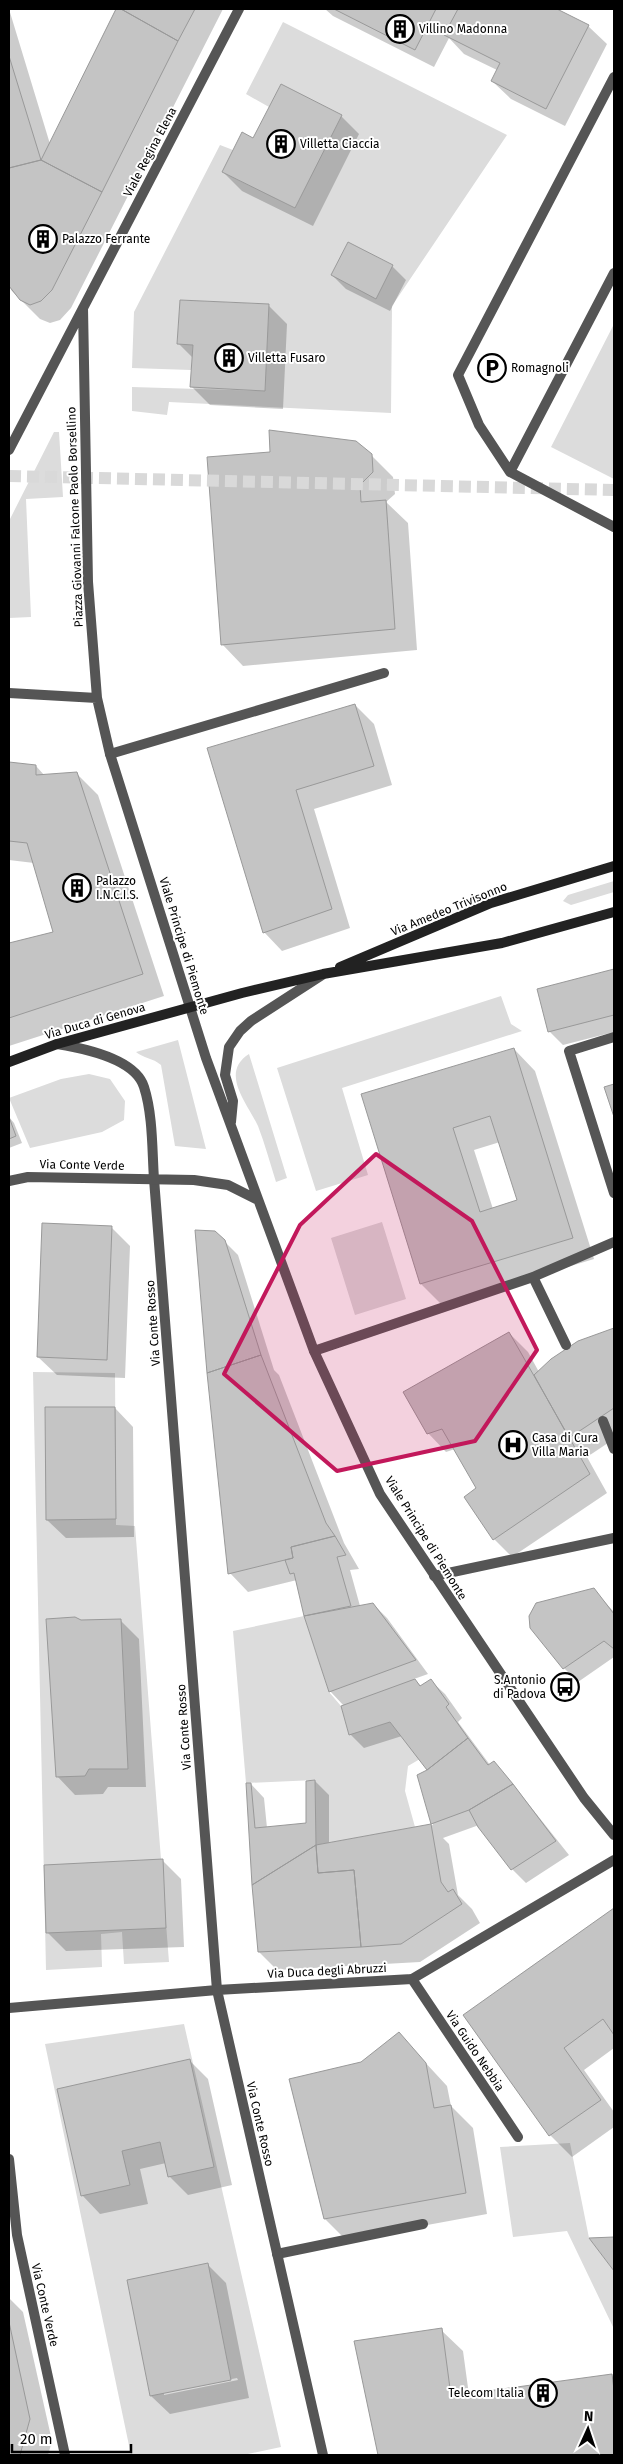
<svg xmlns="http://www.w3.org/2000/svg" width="623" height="2464" viewBox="0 0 623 2464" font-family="'Fira Sans',sans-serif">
<rect width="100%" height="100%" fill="#fff"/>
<path fill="#dcdcdc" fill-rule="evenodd" d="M283,22L507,135L392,306L391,413L169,402L167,415L132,411V387L265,391L269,304L180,300L177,344L193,345L191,370L132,368L134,312L220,145L233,150L222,172L295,208L341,115L281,84L269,107L246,94ZM348,242L393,265L376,298L331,275Z
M614,324V479L551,447Z
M54,432H59L63,497L26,499L31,617L9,618V521Z
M614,881V892L571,905L563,901L568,895Z
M501,996L511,1024L522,1031L342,1088L368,1175L316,1191L277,1068Z
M178,1040L206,1149L175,1146L161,1065C153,1058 143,1058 136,1052Z
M249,1054L287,1178L276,1182C270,1163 265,1144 258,1126C248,1104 219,1073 249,1054Z
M89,1074L110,1079L125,1101L124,1120L102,1132L30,1148L9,1098L61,1079Z
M382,1222L406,1299L355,1315L331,1238Z
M33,1372L115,1373L116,1525L135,1526L169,1962L124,1964L122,1932L101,1934L102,1967L46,1970Z
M304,1616L329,1692L341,1706L349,1734L390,1722L420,1759L408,1766L405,1791L415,1827L316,1845L315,1780L246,1783L233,1631Z
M184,2024L281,2447L243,2455H131L45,2044Z
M570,2143L589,2238L614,2271V2329L567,2231L513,2237L500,2147Z"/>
<path fill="#0003" fill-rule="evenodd" d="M9,9L50,144L116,9H223L71,308L60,320L50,323L40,319L11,290L9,282Z
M325,9H555L588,26L607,44L565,126L511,99L492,81L497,70L464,54L449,38L434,67L333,16Z
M341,116L359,134L313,226L242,191L223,172L254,140Z
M348,243L392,266L406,280L390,311L346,289L332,275Z
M268,305L287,324L283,409L210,405L192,387L193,358L179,344Z
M271,453L371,455L393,477L395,494L386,502L408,523L417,650L243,666L222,644Z
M355,705L374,724L392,785L314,809L350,928L282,951L264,932L209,749Z
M9,764L36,766L45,776L76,773L98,795L164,996L9,1046V944L54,933L34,863L9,860Z
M614,970V1032L563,1045L550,1032L538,990Z
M514,1049L535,1071L594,1259L442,1305L421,1284L362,1095ZM500,1142L519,1201L493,1209L474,1150Z
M9,1117L14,1123L22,1143L9,1148Z
M111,1227L130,1246L125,1378L57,1375L38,1357Z
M215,1232L238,1255L274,1370L279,1375L344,1543L359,1569L350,1570L360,1606L373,1604L387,1618L428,1674L414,1679L422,1687L431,1681L445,1694L462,1718L458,1722L490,1765L494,1763L507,1777L569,1855L526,1883L512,1869L479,1825L443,1838L449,1844L458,1895L472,1909L480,1923L420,1962L277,1970L259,1952L251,1784L264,1798L267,1828L307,1824L315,1781L329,1795V1844L433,1825L419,1776L429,1770L402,1736L364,1748L350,1734L344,1706L330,1691L305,1616L297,1580L248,1592L230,1573Z
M614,1329V1439L587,1457L607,1493L512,1557L494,1539L478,1488L455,1449L446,1452L428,1433L509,1333L528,1352L539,1372L607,1331Z
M115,1408L133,1427L134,1537L66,1538L47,1520Z
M593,1589L614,1612V1657L578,1682L564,1668Z
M120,1620L139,1639L146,1787H108L103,1794L75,1795L57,1776L80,1622Z
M162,1860L181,1879L184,1947L66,1951L48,1933Z
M614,1909V2048L584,2070L614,2112V2127L572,2157L550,2135L464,2016Z
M399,2034L447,2086L451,2106L473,2128L487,2214L346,2240L325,2219L361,2063Z
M189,2060L208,2079L232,2185L188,2195L169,2176L166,2163L140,2169L148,2204L100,2214L82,2195Z
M208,2265L226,2283L249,2398L170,2414L151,2396ZM237,2378L238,2380L164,2395V2392Z
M9,2298L23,2312L52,2441L48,2455H9Z
M441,2330L463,2351L469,2395L612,2375L614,2378V2455H380L356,2342Z"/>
<path fill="#c4c4c4" stroke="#999" fill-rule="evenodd" d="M116,9H121L178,41L102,192L41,160Z
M121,9H195L178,41Z
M334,9H436L415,50Z
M458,9H557L589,25L546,109L491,81L500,63L444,35Z
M9,56L41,160L9,168Z
M281,84L342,115L295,208L222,172L242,132L253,138Z
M41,160L102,192L52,290L41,301L30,305L20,300L9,286V168Z
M348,242L393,265L376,299L331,275Z
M180,300L269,304L265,391L190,387L193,345L177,344Z
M269,430L356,441L372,454L373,472L360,485L361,502L386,500L395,629L221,645L207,457L270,452Z
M355,704L374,766L296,790L332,909L263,933L207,748Z
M9,762L36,765V775L77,772L143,974L9,1018V943L53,932L27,843L9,841Z
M614,969V1015L548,1032L537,989Z
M514,1048L573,1238L420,1284L361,1094ZM490,1116L517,1200L480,1212L453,1128Z
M614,1084V1117L604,1087Z
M9,1117L16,1136L9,1139Z
M42,1223L112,1226L107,1360L37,1357Z
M195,1230L215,1231L225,1240L261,1355L207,1373Z
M614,1328V1408L569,1438L534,1375L551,1359L578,1341Z
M509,1332L590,1474L493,1540L464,1497L476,1488L442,1429L427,1434L403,1392Z
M261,1355L326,1523L335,1536L291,1547L293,1558L228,1574L207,1373Z
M45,1407H115L116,1519L46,1520Z
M335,1536L346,1555L337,1557L351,1606L304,1616L294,1573L290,1574L285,1560L293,1558L291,1547Z
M594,1588L614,1614V1649L604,1641L563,1669L530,1628L529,1616L536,1603Z
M373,1603L416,1660L329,1692L304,1616Z
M75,1617L81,1620L121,1619L128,1769H89L85,1776L56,1777L46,1619Z
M415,1679L420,1686L431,1679L449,1704L446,1707L468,1738L427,1770L390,1722L349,1735L341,1706Z
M468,1738L488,1765L494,1761L513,1784L469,1810L431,1824L417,1775L427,1770Z
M315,1780L316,1845L252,1885L246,1783H251L255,1828L306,1823V1781Z
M513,1784L556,1841L511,1870L478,1827L469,1810Z
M431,1824L441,1882L448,1892L453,1889L462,1904L401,1944L361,1947L354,1870L318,1873L316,1845Z
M316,1845L318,1873L354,1870L361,1947L258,1952L252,1885Z
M163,1859L166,1928L46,1933L44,1865Z
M614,1908V2035L603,2019L564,2048L601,2100L549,2136L463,2015Z
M399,2032L426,2063L434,2108L451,2105L466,2193L324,2219L289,2079L361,2062Z
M190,2059L214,2167L168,2177L160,2142L122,2151L130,2185L81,2196L57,2089Z
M614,2237V2271L589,2238Z
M208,2263L231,2380L150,2396L127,2280Z
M9,2322L30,2419L20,2455H9Z
M442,2328L451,2396L612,2374L614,2390V2455H378L354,2341Z"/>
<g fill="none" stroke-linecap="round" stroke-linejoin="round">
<path stroke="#d9d9d9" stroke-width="12" stroke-dasharray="12 6" stroke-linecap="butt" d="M9,476L614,490"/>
<path stroke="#555" stroke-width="10" d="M614,77L458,375L479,425L510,472L614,527
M510,472L614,273
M110,754L384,673
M614,1037L569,1051L614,1193
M533,1277L566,1345
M314,1351L533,1277L614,1242
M603,1421L614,1449
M434,1576L614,1538
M277,2254L423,2224"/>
<path stroke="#555" stroke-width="10" d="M412,1979L518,2137
M9,2008L217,1990L154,1179"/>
<path stroke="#555" stroke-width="10" d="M83,308L88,582L97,698L110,754L206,1058L314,1351L380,1494L584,1798L614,1835
M9,450L239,9
M9,693L97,698
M57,1044C82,1048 135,1058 144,1087C153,1115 152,1150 154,1179
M231,1122L233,1101L225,1075L229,1047L240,1031L251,1021L322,975
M9,1181L28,1177L194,1180L228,1185L256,1199
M9,2159L17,2235L65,2455
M323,2455L217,1990L412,1979L614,1860"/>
<path stroke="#222" stroke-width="10" d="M340,967L491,903L614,866
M9,1062L57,1044L242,993L323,974L502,943L614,912"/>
</g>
<path fill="#c2185b" fill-opacity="0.2" stroke="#c2185b" stroke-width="4" stroke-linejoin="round" d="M376,1154L472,1221L537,1350L475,1441L337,1471L224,1374L300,1225Z"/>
<defs>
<symbol id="building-ring" viewBox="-11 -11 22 22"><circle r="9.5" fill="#fff" stroke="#000" stroke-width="1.5"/><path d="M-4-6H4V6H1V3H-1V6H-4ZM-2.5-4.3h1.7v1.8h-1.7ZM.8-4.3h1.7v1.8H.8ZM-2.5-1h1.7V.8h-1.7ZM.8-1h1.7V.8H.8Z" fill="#000"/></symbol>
<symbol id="parking-ring" viewBox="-11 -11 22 22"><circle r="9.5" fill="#fff" stroke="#000" stroke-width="1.5"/><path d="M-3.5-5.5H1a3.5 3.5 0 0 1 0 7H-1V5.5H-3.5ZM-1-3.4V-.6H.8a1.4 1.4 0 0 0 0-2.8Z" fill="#000"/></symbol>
<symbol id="hospital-ring" viewBox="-11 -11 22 22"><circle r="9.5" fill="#fff" stroke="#000" stroke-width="1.5"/><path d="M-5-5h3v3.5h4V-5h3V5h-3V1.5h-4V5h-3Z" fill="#000"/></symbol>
<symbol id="bus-ring" viewBox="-11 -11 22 22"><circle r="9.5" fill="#fff" stroke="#000" stroke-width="1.5"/><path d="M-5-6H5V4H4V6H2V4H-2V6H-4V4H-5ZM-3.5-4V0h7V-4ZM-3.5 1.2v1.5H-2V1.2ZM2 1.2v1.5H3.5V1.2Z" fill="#000"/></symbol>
</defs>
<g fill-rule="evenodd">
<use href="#building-ring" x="384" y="13" width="32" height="32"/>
<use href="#building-ring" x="265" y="128" width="32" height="32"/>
<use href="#building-ring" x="27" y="223" width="32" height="32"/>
<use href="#building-ring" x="213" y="342" width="32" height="32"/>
<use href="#parking-ring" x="476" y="352" width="32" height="32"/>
<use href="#building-ring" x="61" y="872" width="32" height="32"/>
<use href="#hospital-ring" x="497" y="1429" width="32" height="32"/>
<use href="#bus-ring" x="549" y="1671" width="32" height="32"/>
<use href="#building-ring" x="527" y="2377" width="32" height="32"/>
</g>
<g text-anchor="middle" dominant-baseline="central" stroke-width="4" stroke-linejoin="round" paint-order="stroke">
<g font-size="12" fill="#000" stroke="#fff" text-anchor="start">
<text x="419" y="29">Villino Madonna</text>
<text x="300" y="144">Villetta Ciaccia</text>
<text x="62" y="239">Palazzo Ferrante</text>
<text x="248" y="358">Villetta Fusaro</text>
<text x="511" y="368">Romagnoli</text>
<text x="96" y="881">Palazzo<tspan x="96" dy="14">I.N.C.I.S.</tspan></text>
<text x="532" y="1438">Casa di Cura<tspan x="532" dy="14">Villa Maria</tspan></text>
<text x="546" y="1680" text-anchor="end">S.Antonio<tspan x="546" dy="14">di Padova</tspan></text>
<text x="524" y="2393" text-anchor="end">Telecom Italia</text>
</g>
<g font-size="12" fill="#000" stroke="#fff">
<text transform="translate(150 152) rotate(-62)">Viale Regina Elena</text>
<text transform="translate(75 517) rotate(-92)">Piazza Giovanni Falcone Paolo Borsellino</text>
<text transform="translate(449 909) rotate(-22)">Via Amedeo Trivisonno</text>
<text transform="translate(184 946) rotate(73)">Viale Principe di Piemonte</text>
<text transform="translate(95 1021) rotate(-16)">Via Duca di Genova</text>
<text transform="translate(82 1165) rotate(1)">Via Conte Verde</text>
<text transform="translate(153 1323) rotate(-94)">Via Conte Rosso</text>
<text transform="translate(426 1538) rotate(58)">Viale Principe di Piemonte</text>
<text transform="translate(184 1727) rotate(-94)">Via Conte Rosso</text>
<text transform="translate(327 1971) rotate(-3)">Via Duca degli Abruzzi</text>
<text transform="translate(475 2051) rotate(56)">Via Guido Nebbia</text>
<text transform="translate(260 2124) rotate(77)">Via Conte Rosso</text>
<text transform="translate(45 2305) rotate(77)">Via Conte Verde</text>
</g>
</g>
<rect width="623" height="2464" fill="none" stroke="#000000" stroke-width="20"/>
<g transform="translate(588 2429) rotate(3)" stroke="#ffffff" stroke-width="4" paint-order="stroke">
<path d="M0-4L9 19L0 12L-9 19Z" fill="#000000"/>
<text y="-8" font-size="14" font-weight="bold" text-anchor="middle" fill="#000000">N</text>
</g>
<path d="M12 2444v8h119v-8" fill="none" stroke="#000000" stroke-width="2.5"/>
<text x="20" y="2444" font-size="15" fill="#000000" stroke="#ffffff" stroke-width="4" paint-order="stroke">20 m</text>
</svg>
